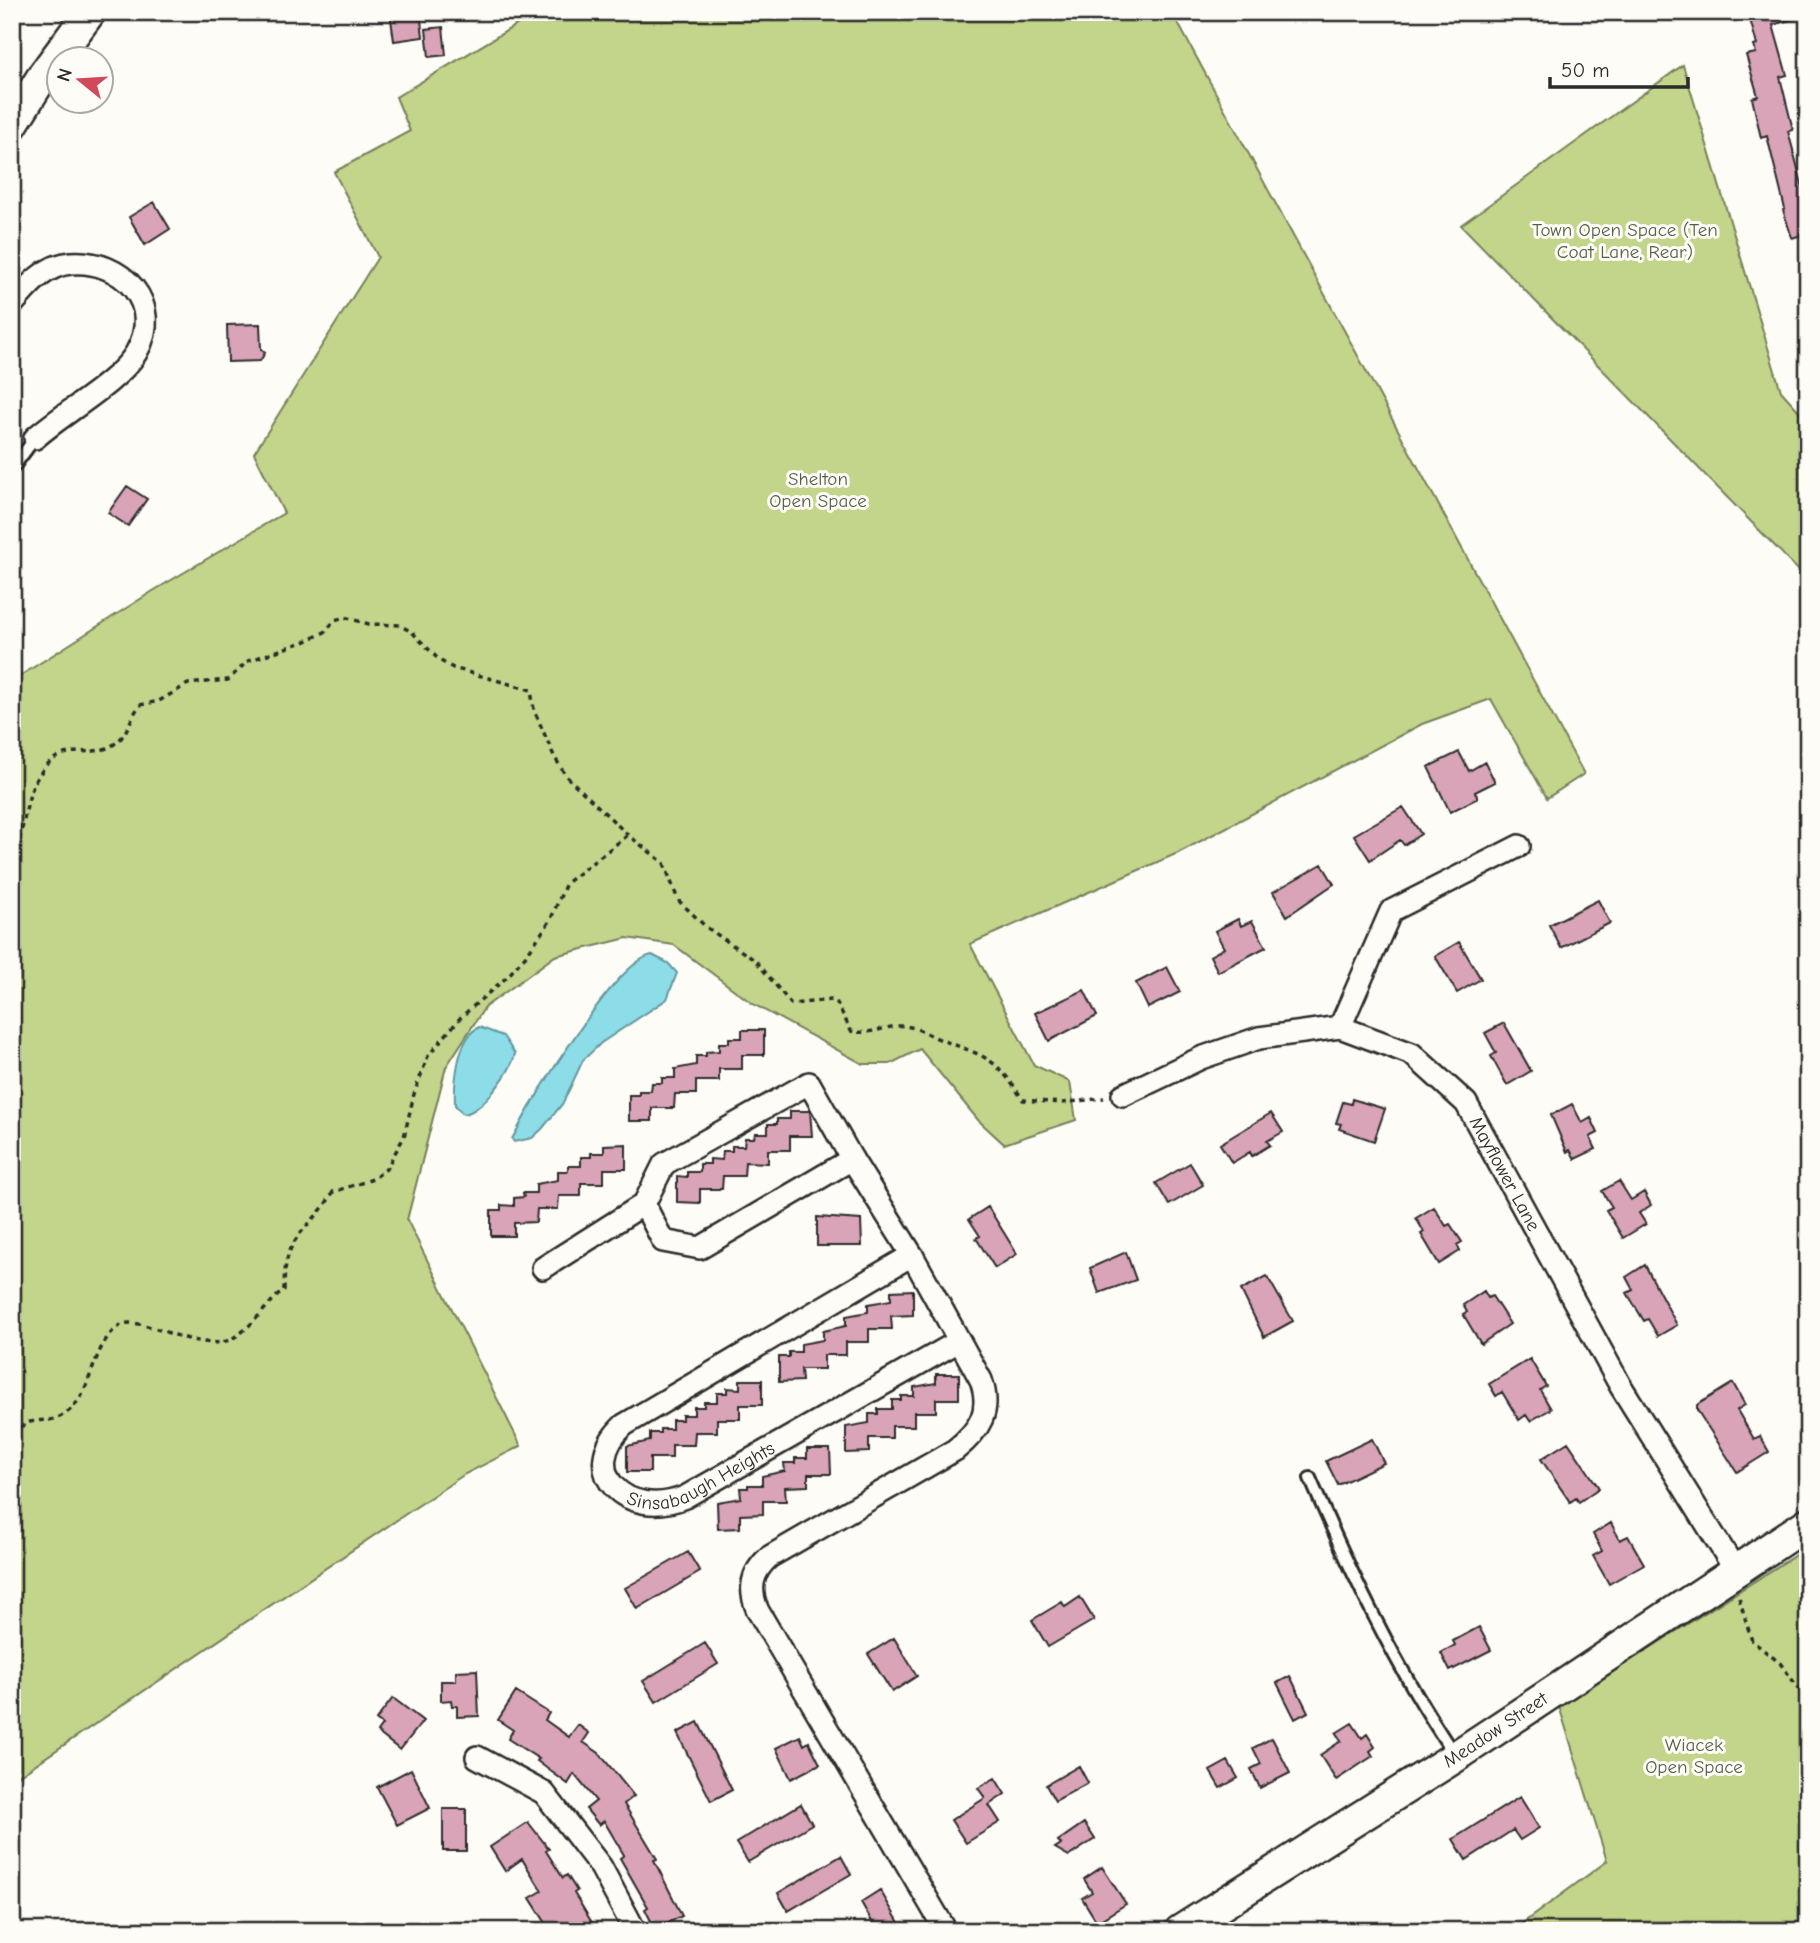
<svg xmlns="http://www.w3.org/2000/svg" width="1820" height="1943" viewBox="0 0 1820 1943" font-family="'Comic Neue',sans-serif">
<rect width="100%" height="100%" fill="#fdfcf7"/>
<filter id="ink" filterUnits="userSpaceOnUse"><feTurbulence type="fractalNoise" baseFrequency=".0143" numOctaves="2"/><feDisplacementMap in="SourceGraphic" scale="14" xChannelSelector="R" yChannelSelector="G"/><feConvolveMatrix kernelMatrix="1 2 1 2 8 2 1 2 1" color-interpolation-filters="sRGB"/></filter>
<g filter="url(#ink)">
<path fill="#c2d58a" stroke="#76805a" stroke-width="2" d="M538,12H1172L1584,774L1547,798L1491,699L1422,724L1178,853L970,944L1034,1065L1070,1082L1076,1120L1004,1144L978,1120L920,1049L890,1064H863L753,1004L674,945L627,938L555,956L485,1007L446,1067L407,1220L521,1446L465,1474L12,1780V681L153,591L284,513L254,453L378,257L334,172L410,131L396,97Z
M1683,65L1781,391L1808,421V580L1461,225Z
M1808,1547V1931H1512L1607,1861L1559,1706Z"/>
<path fill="#8cdde7" stroke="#65969c" stroke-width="2" d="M652,955L668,963L677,973L667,999L601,1043L583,1060L563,1103L542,1129L532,1138L514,1142L512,1139C532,1102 615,961 652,955Z
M479,1027L503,1036L515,1054C511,1072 482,1112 463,1114L455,1105C454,1083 457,1038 479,1027Z"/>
<path fill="#d9a3b8" stroke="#2b2b2b" stroke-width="2" d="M390,12H420L423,37L394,41Z
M1748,12H1802L1803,16L1773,25L1787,75L1780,77L1793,130L1788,131L1808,207V233L1792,238L1783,210L1785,209L1767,136L1761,138L1752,98L1758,96L1746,55L1756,53L1754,46L1757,45Z
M443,27L446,55L429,57L426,29Z
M154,202L170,229L145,245L129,217Z
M260,324L261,349L265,353L260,361L228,362L227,325Z
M127,486L147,499L128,526L108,513Z
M1459,752L1469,771L1485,762L1495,782L1475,792L1478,798L1450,812L1428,767Z
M1403,807L1421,834L1404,845L1400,840L1370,860L1354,835Z
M1322,864L1334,884L1287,916L1273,892Z
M1598,900L1610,923L1561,948L1549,925Z
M1238,919L1241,926L1252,921L1266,947L1218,972L1210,956L1224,948L1215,931Z
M1459,942L1481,979L1457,993L1435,956Z
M1167,967L1180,992L1148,1008L1136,983Z
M1084,990L1097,1016L1049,1041L1035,1013Z
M1504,1023L1531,1071L1507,1085L1491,1056L1496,1053L1485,1033Z
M742,1030H764V1055H742V1069H719V1081H696V1094H675L674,1108H652V1121H629V1095H639V1091H651L652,1083H662V1078H675V1069L696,1065V1056H706V1052L719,1051V1043H729V1038H742Z
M1352,1099L1385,1109L1374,1141L1339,1129L1341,1124L1336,1123L1343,1102L1351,1104Z
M1572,1104L1582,1123L1591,1118L1598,1133L1590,1137L1596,1149L1575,1159L1570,1150L1567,1152L1551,1115Z
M790,1111H810L812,1136H790V1150H768V1163L745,1162L744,1176H723L722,1189H700V1203L677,1202V1176L687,1177V1172H700V1164H710V1159L722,1160L723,1151H732V1146H744L745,1138H754L755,1133H768V1124H777V1119H790Z
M1271,1113L1283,1132L1267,1141L1270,1145L1252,1156L1250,1152L1232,1163L1220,1144Z
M626,1144V1169H604V1183H581V1196H559L558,1209H537L536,1222L514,1223V1236H491V1210H501V1205L514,1206V1198L524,1197L523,1193H536V1184L558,1180V1171H568V1166H581V1157H591V1153H604V1145Z
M1190,1163L1203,1185L1169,1205L1156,1183Z
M1619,1181L1631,1200L1644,1192L1651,1205L1639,1213L1646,1224L1623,1238L1606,1210L1612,1207L1602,1191Z
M988,1207L1017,1254L995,1268L976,1238L980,1236L969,1219Z
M1434,1207L1446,1226L1450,1224L1462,1242L1457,1245L1460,1251L1439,1264L1421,1234L1424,1232L1416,1218Z
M817,1217L861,1220L862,1246H817Z
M1126,1252L1136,1280L1099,1293L1090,1268Z
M1645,1265L1677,1325L1658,1336L1648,1319L1644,1321L1627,1293L1633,1290L1626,1277Z
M1267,1276L1293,1321L1264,1337L1241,1290Z
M913,1290V1315L891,1316L892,1329H869V1342H846V1355H824V1369H801L802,1381L779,1382V1357H789V1352H801V1344L823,1340V1331L846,1326V1316L868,1312V1304L891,1300V1291Z
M1484,1291L1488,1298L1492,1296L1510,1324L1481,1344L1463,1314L1467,1312L1463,1305Z
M1530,1359L1546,1386L1540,1390L1551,1409L1530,1421L1526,1415L1519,1420L1502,1392L1496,1396L1489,1384Z
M936,1374H959V1399H936V1412H914V1426H892V1438H869V1452L846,1453V1427L869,1423V1414H878V1409H892V1400H901V1396H914V1387L936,1383Z
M740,1380H762V1405H740V1419H717V1432H695L694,1445H672V1458H650V1472H627V1446L650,1441V1433H660V1429H672V1420H682V1415H694V1407H704V1402H717V1393H727V1388L740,1389Z
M1733,1383L1745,1405L1737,1410L1754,1439L1760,1436L1769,1452L1737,1472L1697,1410V1405Z
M1372,1439L1384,1463L1338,1485L1326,1461Z
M1568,1442L1599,1488L1579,1502L1576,1498L1570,1502L1541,1459Z
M807,1449H830L831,1474H808V1486L785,1487L786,1501H763V1514L740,1515V1528L718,1529L717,1502L741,1498L740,1488H748V1485H762V1476L785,1471L784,1463H795V1458H807Z
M1611,1523L1620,1540L1628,1536L1644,1564L1609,1584L1593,1556L1602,1551L1593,1534Z
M688,1552L700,1572L637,1609L625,1588Z
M1080,1597L1094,1620L1048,1647L1032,1620L1062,1602L1065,1607Z
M1479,1627L1491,1650L1450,1671L1441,1653L1455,1645L1453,1641Z
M894,1638L917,1676L892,1692L868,1654Z
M705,1643L718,1664L656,1702L643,1681Z
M477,1670L479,1716L457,1717V1706H452L451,1700L441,1701V1681H456V1671Z
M1290,1676L1308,1712L1295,1719L1277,1683Z
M516,1692L549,1713L545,1720L569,1737L578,1725L589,1733L583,1742L599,1753L634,1796L624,1804L657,1859L654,1860L682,1916L655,1929L645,1909L648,1907L620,1858L624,1855L604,1821L599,1825L586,1809L596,1801L574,1774L568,1784L537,1761L539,1759L508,1739L513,1730L498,1720Z
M393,1698L423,1721L400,1750L377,1732L382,1725L376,1720Z
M698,1722L732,1790L711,1801L677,1733Z
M1352,1723L1362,1738L1367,1734L1375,1747L1370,1751L1373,1756L1336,1780L1320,1755L1341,1741L1336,1733Z
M800,1736L804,1745L809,1742L820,1764L791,1779L776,1748Z
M1272,1738L1290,1773L1260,1788L1251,1769L1261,1764L1253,1748Z
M1228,1761L1238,1778L1220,1788L1210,1771Z
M1079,1766L1088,1783L1055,1801L1046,1785Z
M411,1769L430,1808L397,1825L377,1787Z
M995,1778L1005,1794L989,1805L1000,1822L966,1843L951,1820L985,1798L978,1788Z
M1520,1797L1539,1828L1520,1840L1513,1830L1466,1860L1453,1839Z
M801,1804L812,1824L748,1862L736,1843Z
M443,1809H466V1851H443Z
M528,1822L549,1849L546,1851L563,1878L567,1875L577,1891L574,1893L597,1931H551L530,1898L542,1891L522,1859L505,1871L490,1847Z
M1084,1823L1095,1839L1069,1856L1055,1848L1061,1844L1058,1841Z
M841,1856L851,1874L788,1911L778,1893Z
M1102,1867L1126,1904L1097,1922L1082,1898L1092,1892L1084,1879Z
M880,1890L904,1931H877L861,1902Z"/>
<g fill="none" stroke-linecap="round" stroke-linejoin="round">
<defs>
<path id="lane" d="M12,469L35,438
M1310,1478C1351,1573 1396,1668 1454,1754"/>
<g id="street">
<path d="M12,305C27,287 45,265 71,263C122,259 165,304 136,353C118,383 64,412 35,438"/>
<path d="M1340,1027L1391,911L1519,846"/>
<path d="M809,1083L852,1159L700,1248L663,1241L644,1204L664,1164Z"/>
<path id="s1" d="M1123,1095L1201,1058L1259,1038L1340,1027L1412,1054L1466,1103L1620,1385L1736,1571"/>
<path d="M852,1159L912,1255L981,1380C992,1411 980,1430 955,1450L769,1557C752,1572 748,1589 758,1611L946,1931"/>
<path id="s2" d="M912,1255L624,1425C575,1471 627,1521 685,1497L959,1341"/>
<path d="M543,1268L644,1204"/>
<path d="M477,1757L544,1793L601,1867L635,1931"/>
</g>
<g id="secondary">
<path d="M12,125L44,74L90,12"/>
<path id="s3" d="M1180,1931L1455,1757L1808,1523"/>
</g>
</defs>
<use href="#lane" stroke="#2b2b2b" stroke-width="16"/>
<use href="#street" stroke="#2b2b2b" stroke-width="26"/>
<use href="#secondary" stroke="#2b2b2b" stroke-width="35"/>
<path stroke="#2b2b2b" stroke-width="3.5" stroke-dasharray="5 5" stroke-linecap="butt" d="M12,845L18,843C25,823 26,798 36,780C62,734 90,764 117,742C128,733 131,716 140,705L159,701L188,684L228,680L248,661L306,641L325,632L335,620L344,617L369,624L399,625L412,632L439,660L453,668L531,690L534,710L554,756L566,776L628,835L664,863L678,900L706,927L756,961L791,1004L831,1000L837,1003L851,1031C871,1036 885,1025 904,1026C917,1027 927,1034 939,1039C986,1057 994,1055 1023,1100L1062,1103L1104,1098
M12,1433C17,1430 24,1424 30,1422C46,1418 54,1424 70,1410C94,1389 92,1342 121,1325C141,1314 195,1353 229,1340C250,1331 266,1304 284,1290C284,1229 309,1235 333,1192L373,1179L386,1169L404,1137L414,1094L428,1056L461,1017L508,976L527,954L550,921L566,883L628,835
M1739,1598L1752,1641L1780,1663L1808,1701"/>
<use href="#lane" stroke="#fdfcf7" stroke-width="10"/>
<use href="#street" stroke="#fdfcf7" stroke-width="21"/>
<use href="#secondary" stroke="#fdfcf7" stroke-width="30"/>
</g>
</g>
<g text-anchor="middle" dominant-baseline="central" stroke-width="6" stroke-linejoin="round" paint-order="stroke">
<g font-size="19" fill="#585e48" stroke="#fdfcf7">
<text x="1625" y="230">Town Open Space (Ten<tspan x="1625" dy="22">Coat Lane, Rear)</tspan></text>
<text x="818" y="479">Shelton<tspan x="818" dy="22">Open Space</tspan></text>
<text x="1694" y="1745">Wiacek<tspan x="1694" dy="22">Open Space</tspan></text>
</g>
<g font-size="19" fill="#2b2b2b" stroke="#fdfcf7">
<text stroke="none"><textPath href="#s1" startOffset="460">Mayflower Lane</textPath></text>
<text stroke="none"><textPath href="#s2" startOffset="502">Sinsabaugh Heights</textPath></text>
<text stroke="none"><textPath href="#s3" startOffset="374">Meadow Street</textPath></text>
</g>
</g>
<rect width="1820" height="1943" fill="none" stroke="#fdfcf7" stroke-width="42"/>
<rect x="21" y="21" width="1778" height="1901" fill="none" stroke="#2b2b2b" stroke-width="2.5" filter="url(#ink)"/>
<g transform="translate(80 80) rotate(288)"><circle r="33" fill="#fdfcf7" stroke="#a9a8a5" stroke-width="2"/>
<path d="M0-5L12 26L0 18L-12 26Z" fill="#d1495b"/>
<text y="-10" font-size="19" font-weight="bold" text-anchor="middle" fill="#2b2b2b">N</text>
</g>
<path d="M1550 77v10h138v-10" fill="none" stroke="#2b2b2b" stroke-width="3.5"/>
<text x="1561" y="77" font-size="21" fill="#2b2b2b" stroke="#fdfcf7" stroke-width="5" paint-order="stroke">50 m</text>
</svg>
